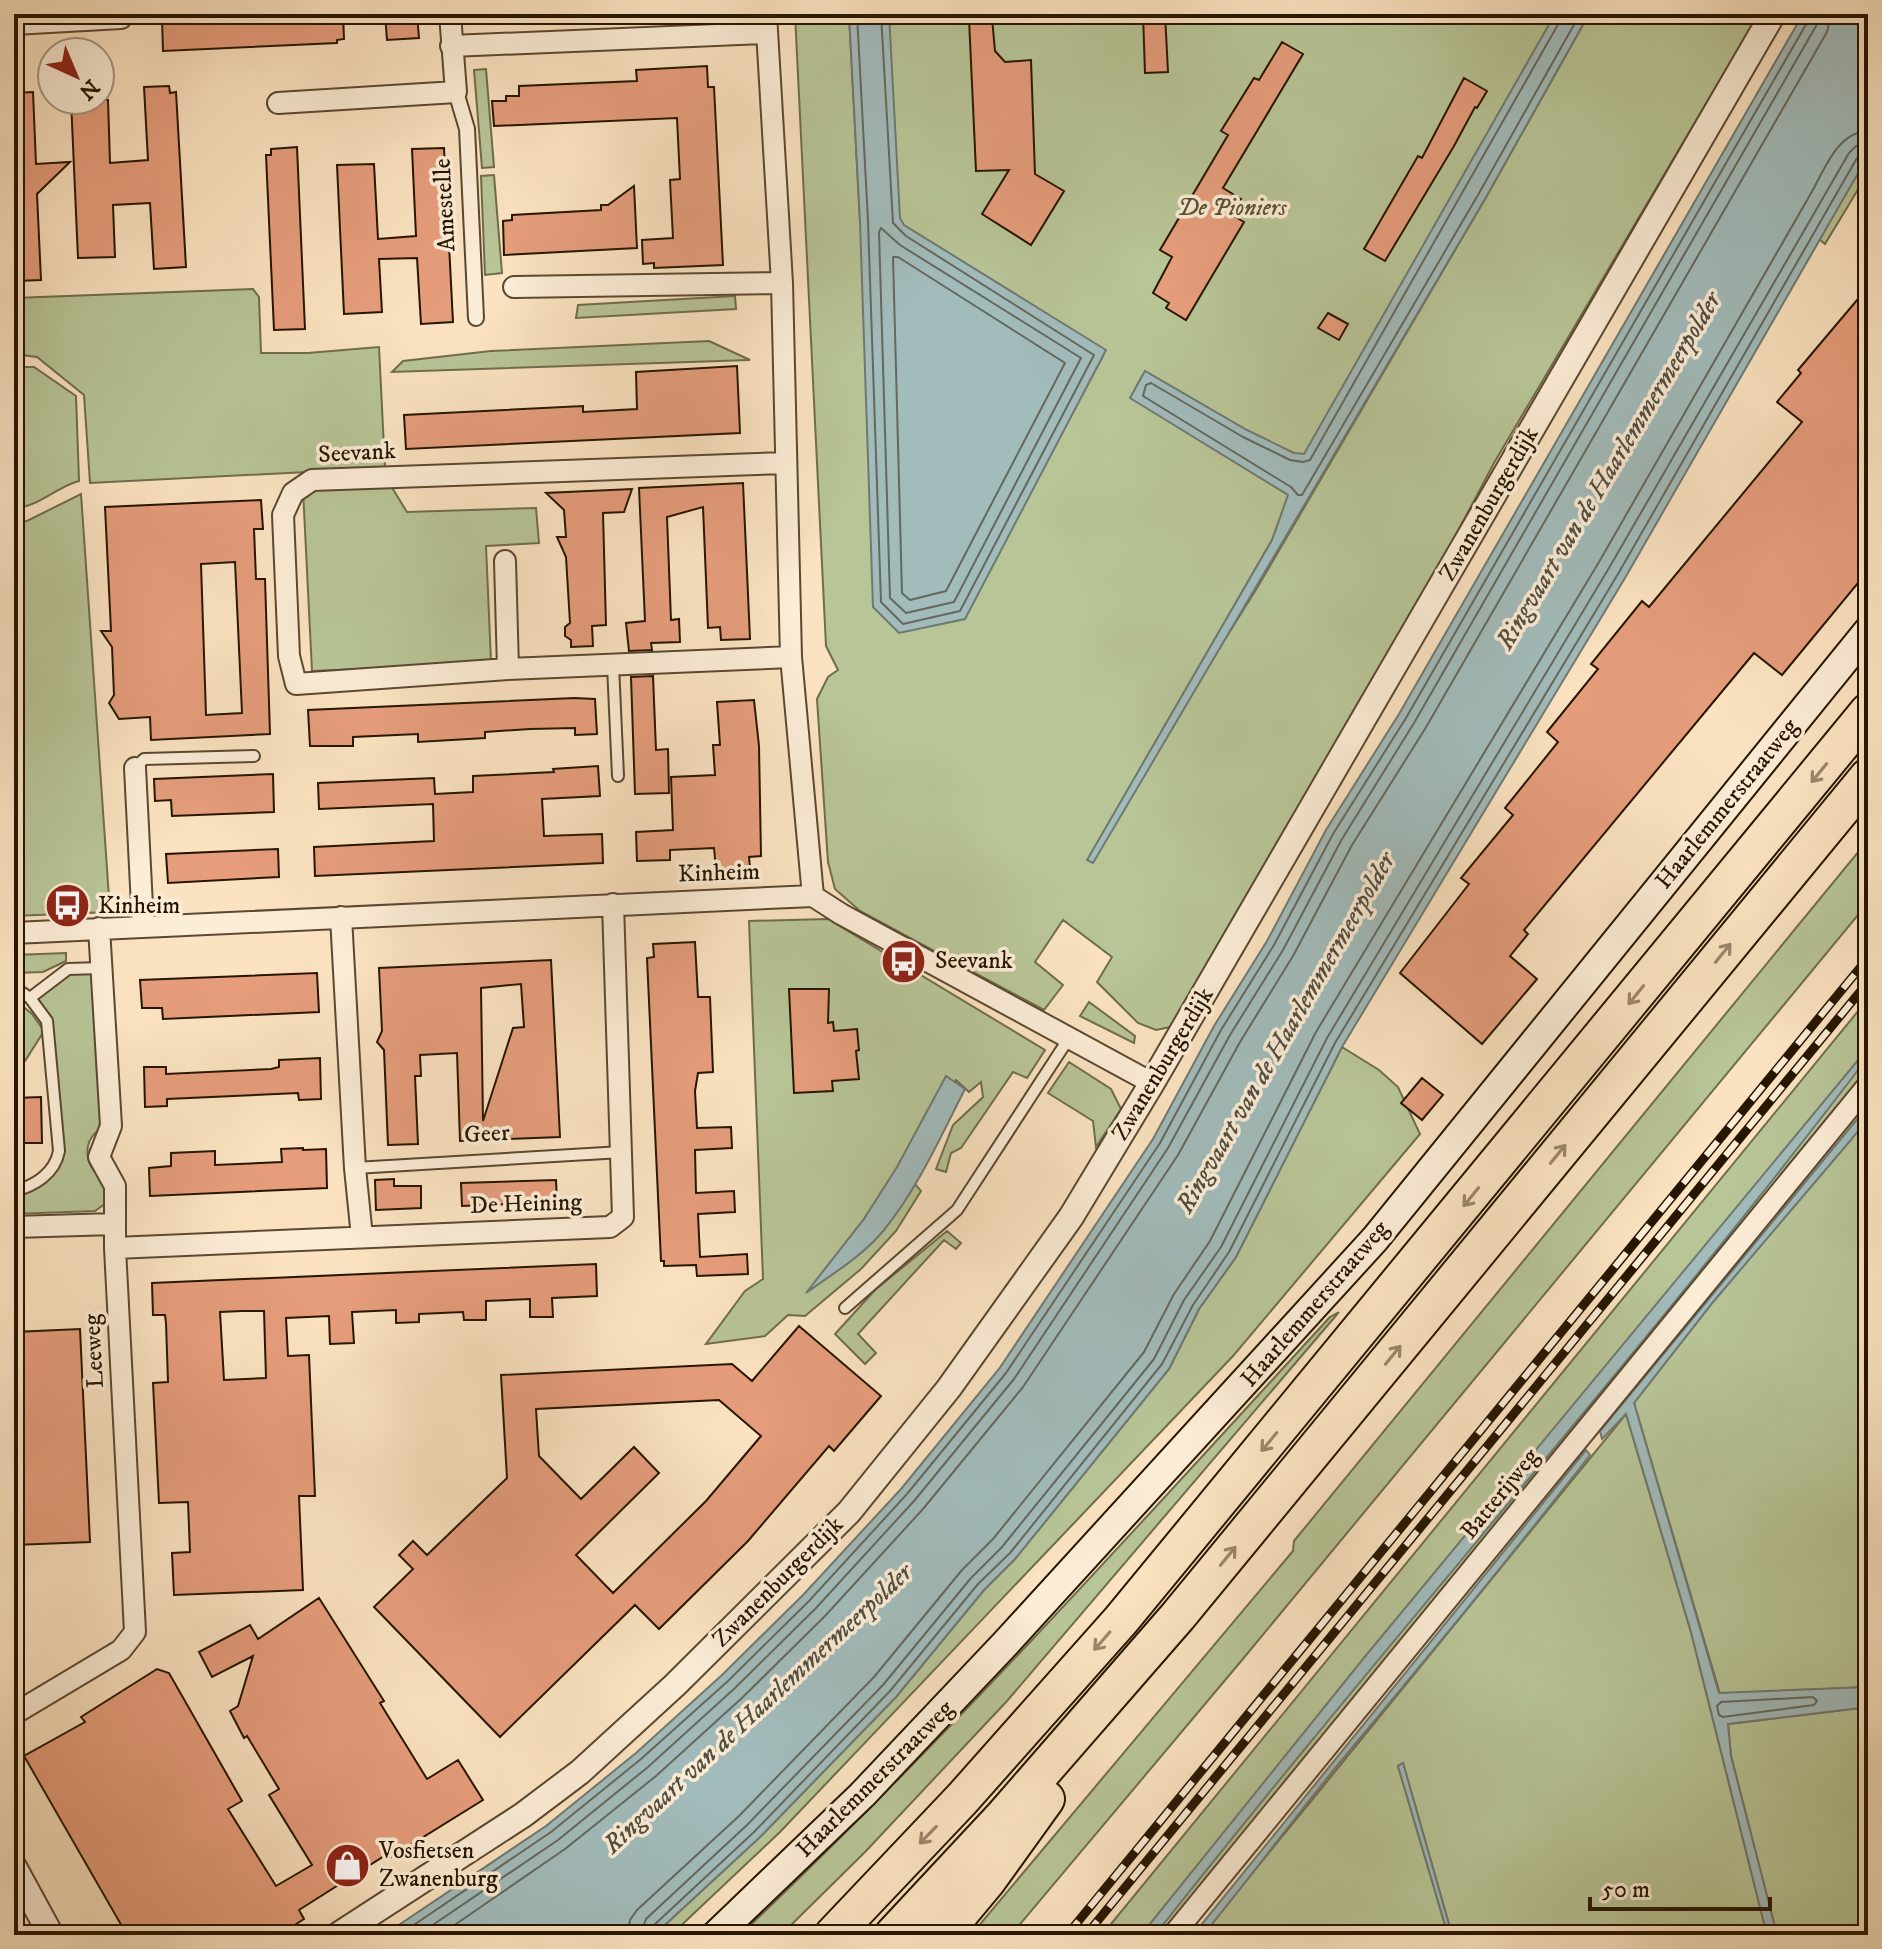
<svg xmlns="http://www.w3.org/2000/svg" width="1882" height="1949" viewBox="0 0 1882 1949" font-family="'IM FELL DW Pica',serif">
<rect width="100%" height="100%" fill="#fbe3c1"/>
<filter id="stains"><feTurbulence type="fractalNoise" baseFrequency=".0025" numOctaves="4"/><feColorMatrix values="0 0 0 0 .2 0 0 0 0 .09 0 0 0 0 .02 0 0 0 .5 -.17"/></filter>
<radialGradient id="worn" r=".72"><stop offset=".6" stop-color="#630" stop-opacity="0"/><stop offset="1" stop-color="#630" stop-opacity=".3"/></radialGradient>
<path fill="#b8c597" stroke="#6f6d4c" stroke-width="2" d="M795,14H849L860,222L1083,393L1103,356L890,235L880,14H1568L1307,471L1141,378L1131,398L1289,495L1272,540L1088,859L1257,588L1485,199L1589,14H1759L1494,463L1441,563L1175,1026L1156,1030L1138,1023L1097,982L1112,957L1063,920L1035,962L1063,985L1044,1010L860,911L835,889L828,862L817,699L828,677L838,670L826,646Z
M486,69L494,167L482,168L474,70Z
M1868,156V173L1825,244L1819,239Z
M494,175L502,273L485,275L481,176Z
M253,289L259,297L261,353H308L379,347L385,468L90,483L84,395L37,357L14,354V298Z
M735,296L736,309L576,318L578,305Z
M709,341L750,360L392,372L403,361L491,351Z
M14,367H34L76,396L79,481C56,487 37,508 14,508Z
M391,486L407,512L536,508L539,543L486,546L491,661L482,664L312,671L303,490Z
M81,494L110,912L14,916V522L27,521Z
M1868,840V903L1242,1660L1011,1935H971L1293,1551L1294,1541Z
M828,919L1045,1050L1027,1078L1013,1072L961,1148L951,1153L946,1172L936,1169L953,1125L983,1097L981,1082L969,1092L956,1080L864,1219L809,1290L847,1264L883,1231L914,1183L921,1191L896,1231L861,1269L805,1316L788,1315L765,1336L706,1344L745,1291L763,1279L749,921Z
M66,953V961L43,972L14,973V955Z
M91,968L103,1127C80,1141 84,1167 105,1180L106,1203L95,1211L14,1214V1192L28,1187L57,1161L50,1033L30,998L68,969Z
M14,999L32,1014L44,1031L25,1061L14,1062V1052C34,1029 14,1022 14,999Z
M1868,999L1866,1077L1286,1788L1254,1820L1161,1935H1102Z
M1089,1002L1135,1036L1134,1043L1080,1016Z
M1342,1047L1379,1070L1398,1087L1420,1134L1233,1356L780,1832L671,1935H654L760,1837L896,1697L984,1590L1015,1559L1169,1369L1199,1309L1236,1257Z
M1069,1062L1111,1089L1121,1109L1096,1147L1093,1121L1048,1093Z
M1868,1118V1687L1720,1694L1634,1403L1713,1302Z
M947,1231L961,1243L956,1249L944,1240L858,1334L876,1353L865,1364L835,1334L875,1290Z
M1339,1312L1007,1701L866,1851L781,1935H740C947,1739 1137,1527 1330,1317Z
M1626,1414L1691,1632L1767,1935H1452L1403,1763L1398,1766L1448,1935H1202Z
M1868,1707V1935H1777L1731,1756L1728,1724Z"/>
<path fill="#a2bcbc" stroke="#707971" stroke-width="2" d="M849,14H889L900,218L904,225L1106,350L965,619L899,633L873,607L860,222Z
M1555,14H1589L1485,199L1093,863L1087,860L1272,540L1288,495L1130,398L1145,371L1247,430L1294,453L1304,454Z
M1803,14H1868V156L1625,578L1342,1047L1236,1257L1199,1309L1169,1369L1015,1559L984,1590L896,1697L760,1837L654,1935H384L546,1826L636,1753L722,1675L803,1595L901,1489L999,1369L1153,1139L1214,1026L1267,941L1326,830L1399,714Z
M1868,1048V1057C1640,1357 1388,1639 1155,1935H1141L1363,1659Z
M946,1076L965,1089C941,1136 918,1188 884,1230C864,1255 832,1274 806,1293L864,1219L897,1167Z
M1868,1106V1118L1850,1141L1713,1302L1634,1403L1719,1693L1868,1687V1707L1728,1724L1731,1756L1777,1935H1767L1691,1632L1626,1414L1602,1439L1600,1431Z
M1586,1450L1590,1455C1512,1555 1432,1652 1351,1749C1300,1810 1253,1874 1203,1935H1193Z
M1403,1763L1452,1935H1448L1398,1766Z"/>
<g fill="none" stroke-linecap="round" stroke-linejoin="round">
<path stroke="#64685e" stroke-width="2" d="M857,14L868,221L881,602L903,624L960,611L1094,355L906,236L893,223L881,14
M1561,14L1560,21L1310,460L1303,462L1290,460L1243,437L1151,383L1146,385L1143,396L1291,487L1298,495H1302L1478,195L1580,14
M881,228L900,245L1081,358L954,602L906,613L890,598L879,232Z
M893,257H898L1065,363L946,591L910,600L902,593Z
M1813,1697L1817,1701L1814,1705L1723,1717L1719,1715L1717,1706L1721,1702Z
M399,1935L551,1832L641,1759L728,1681L809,1601L907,1494L1006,1373L1160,1143L1221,1030L1274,945L1333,834L1406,718L1808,21L1809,14
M418,1935L558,1840L648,1767L735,1688L816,1608L914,1501L1014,1379L1168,1148L1230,1035L1283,950L1342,839L1414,723L1816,26L1819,14
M440,1935L565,1849L656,1776L743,1697L825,1616L923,1509L1023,1387L1178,1155L1240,1042L1293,956L1352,845L1425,729L1827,32L1831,14
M628,1935L630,1920L637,1910L739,1816L874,1677L962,1570L993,1539L1144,1352L1174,1294L1210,1241L1316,1032L1599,562L1810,195C1824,171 1837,132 1868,131
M640,1935L646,1919L747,1825L883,1685L971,1578L1002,1547L1154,1359L1184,1300L1221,1247L1327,1038L1609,568L1849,153L1856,146L1868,143
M650,1935L653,1926L754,1832L890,1691L978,1584L1010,1553L1162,1364L1193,1305L1229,1252L1335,1043L1618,574L1857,158L1868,153"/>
</g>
<path fill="#e69d7c" stroke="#261500" stroke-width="2" fill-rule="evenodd" d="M206,14H343L344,39L337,40V43L163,51L162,19L206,16Z
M385,14H417L419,38L387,40Z
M1143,14H1165L1168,72L1145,73Z
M992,18L995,51L1005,62L1031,60L1035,174L1064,191L1031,245L982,214L1009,170L976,171L969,19Z
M1282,42L1303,54L1223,188L1241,199L1232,215L1244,222L1186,320L1166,308L1169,303L1153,293L1172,257L1160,250L1228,135L1221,131L1254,78L1259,80Z
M707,66L708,87H714L723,265L654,268V263L643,264L642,240L673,238L670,180L680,179L677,118L494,126L492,101H506V96H519V86L637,81L636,70Z
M1464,78L1487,91L1477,108L1475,107L1454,146L1385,261L1364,249L1418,156L1422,158Z
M169,86L170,93L176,92L186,267L154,269L150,203L113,205L115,257L78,258L71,100H108L110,163L148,160L144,87Z
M33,92L36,164L70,162L37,194L41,280L16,281L14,93Z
M297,147L305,329L274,330L266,155H271V149Z
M444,148L453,322L421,324L417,258L379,259L382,312L344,314L337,165L374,164L378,239L416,236L412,149Z
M634,186L637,248L504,255L503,221L512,220V215L601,210V205H608Z
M1868,287V571L1782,675L1754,653L1524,930L1528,934L1510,956L1537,979L1482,1044L1400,973L1469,884L1461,878L1513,815L1505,808L1558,742L1547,732L1598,669L1591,664L1642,601L1649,607L1802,422L1777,402L1801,373L1798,370Z
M1328,313L1348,324L1339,340L1318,328Z
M737,366L740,433L406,449L404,415L583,406V412L637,409L636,372Z
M743,483L750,639L721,640L720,627L708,628L703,507L667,517L671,620L679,619L680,642L651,643L652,650L629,651L626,623L645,621L639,488Z
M632,489L624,512L603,513L606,625L592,626L593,646L571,647V640L565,636V627L570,623L566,557L557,537H566L564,510L546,493Z
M261,500L263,529H254L256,579H265L270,734L151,740L150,717L119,719L109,703L114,695L112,647L101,631H111L105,507ZM235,562L242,713L206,715L201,564Z
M653,676L656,750L668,749L669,793L635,794L631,677Z
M574,698L595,699L597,734L575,735V728L530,729L485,732V738L418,742V734L353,737V746H310L308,710Z
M754,700L759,746L761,856L749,857L750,867L716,869L714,848L670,850V860L637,861L636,832L673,830L671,777L715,775L713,745H720L717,702Z
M598,766L600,796L542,799L544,836L602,834L603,863L315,876L314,847L434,841L433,804L319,809L318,783L434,778L435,794L473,792V776L554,772L553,769Z
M273,774L274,812L172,816L171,800L155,801L154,779Z
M278,849L279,877L168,883L166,854Z
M695,942L698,997H710L713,1072L698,1073L695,1091L697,1128L731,1127L732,1148L695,1150L696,1193L734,1191L735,1212L698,1214L700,1257L747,1254L748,1274L697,1276L696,1265L664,1266V1261H661L647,958L654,957L653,944Z
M551,960L560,1137L460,1141L457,1053L420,1055L421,1076H415L418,1144L388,1145L384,1050L377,1042L382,1031L379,968ZM521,984L524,1027L513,1028L483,1121L481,988Z
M317,973L319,1012L163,1019L162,1008H142L140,980Z
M789,989H829L828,1023L833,1022L834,1031L857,1029L859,1050L856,1051L859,1079L832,1081L833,1091L794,1093Z
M320,1058L321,1099L299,1100L298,1093L167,1099V1106L145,1107L144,1067H166V1074L271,1069L279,1067V1060Z
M1422,1078L1443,1095L1422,1120L1401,1103Z
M41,1097L42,1143H14V1098Z
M303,1148V1150L326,1149L327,1188L150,1196L149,1168L171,1166V1153L215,1151V1165L282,1162L281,1149Z
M394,1179V1186H421V1208L376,1210L375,1180Z
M556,1180L557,1202L462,1206L461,1183Z
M596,1264L597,1296L552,1298L553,1317H530V1299L486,1301V1320H464L463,1312L419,1314V1322L396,1323V1310L352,1312L354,1343L330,1344L329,1316L286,1318L288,1356L309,1355L315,1496H299L303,1590L174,1595L172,1553L190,1552L188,1502L159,1503L153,1383L168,1382L166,1323L165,1315H153L152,1283ZM242,1311H264L266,1378L224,1380L220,1312Z
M799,1326L881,1396L834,1451L829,1446L748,1541L659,1629L635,1605L500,1737L374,1607L413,1569L399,1555L413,1541L427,1555L507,1478L501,1375L732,1364L752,1381ZM719,1400L761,1436L706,1501L613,1593L576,1555L659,1473L634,1447L581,1499L539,1456L536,1409Z
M80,1329L90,1542L14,1545V1332Z
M319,1598L384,1701L380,1703L427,1779L458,1760L483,1800L391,1857L389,1853L299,1910L304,1919L279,1935H127L24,1756L85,1722L81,1717L157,1669L169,1673L242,1801L228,1809L276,1886L312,1865L269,1795L279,1789L247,1736L244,1738L230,1711L238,1706L253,1656L212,1677L199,1652L250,1625L258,1639Z"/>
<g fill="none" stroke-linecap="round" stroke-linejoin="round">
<defs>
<path id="service" d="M613,665L618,776
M135,768L144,759L254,756
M14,987L30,998L47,1021L59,1151C55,1173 35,1186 14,1191
M30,998L68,969L101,968
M355,1168L622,1152
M845,1308L957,1210L1069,1038"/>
<path id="pedestrian" d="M456,92L467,129L476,318"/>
<path id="minor" d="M766,14L782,283L791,657L813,896
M14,24L121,18
M451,46L766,33
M278,103L456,92L450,14
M514,287L782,283
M786,463L312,480L293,493L283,515L289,656L296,684L508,669L791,657
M505,561L508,669
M135,768L143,926
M341,917L355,1168L362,1237
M14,933L813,896L841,914L1152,1083
M14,1227L114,1224
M115,1248L610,1227L623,1217L613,904
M14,1714L121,1650L135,1632L115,1248V1186L99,1157L111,1126L99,928
M1173,1935L1868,1085"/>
<path id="tertiary" d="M14,1867L51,1935
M338,1935L523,1815L580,1772L675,1685L849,1512L949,1388L1071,1217L1152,1083L1773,14"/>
<path id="secondary" d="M716,1935L862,1795L1005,1644L1375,1239L1868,631"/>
<path id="motorway" d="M833,1935L962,1799L1121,1620L1868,712
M893,1935L1003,1817L1178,1616L1868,777
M942,1935L987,1881L1046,1799"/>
</defs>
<use href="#service" stroke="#5b4830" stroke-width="14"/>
<use href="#pedestrian" stroke="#5b4830" stroke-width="18"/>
<use href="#minor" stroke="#5b4830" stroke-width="24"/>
<use href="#tertiary" stroke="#5b4830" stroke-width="28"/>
<use href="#secondary" stroke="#261500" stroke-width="32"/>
<use href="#motorway" stroke="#261500" stroke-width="40"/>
<use href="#service" stroke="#fcedd7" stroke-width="10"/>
<use href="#pedestrian" stroke="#fcedd7" stroke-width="14"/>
<use href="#minor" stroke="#fcedd7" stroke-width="20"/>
<use href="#tertiary" stroke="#fcedd7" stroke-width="24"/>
<use href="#secondary" stroke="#fcedd7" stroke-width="28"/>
<use href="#motorway" stroke="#fbe3c1" stroke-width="36"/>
<defs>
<path id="rail" d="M1067,1935L1868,958
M1086,1935L1868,982"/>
</defs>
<use href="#rail" stroke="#261500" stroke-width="9"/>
<use href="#rail" stroke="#fcedd7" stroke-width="6" stroke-dasharray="18" stroke-linecap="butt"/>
</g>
<defs><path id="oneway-shaft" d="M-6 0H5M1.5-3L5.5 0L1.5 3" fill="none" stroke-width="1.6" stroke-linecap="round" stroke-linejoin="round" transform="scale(2)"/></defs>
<g stroke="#9b866a">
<use href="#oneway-shaft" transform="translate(1819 773) rotate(129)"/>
<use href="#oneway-shaft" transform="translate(1723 953) rotate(-51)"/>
<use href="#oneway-shaft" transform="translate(1636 995) rotate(129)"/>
<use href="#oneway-shaft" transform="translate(1558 1154) rotate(-51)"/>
<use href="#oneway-shaft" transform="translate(1471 1197) rotate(129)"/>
<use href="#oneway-shaft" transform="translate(1393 1355) rotate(-51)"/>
<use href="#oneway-shaft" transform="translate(1269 1442) rotate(130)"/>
<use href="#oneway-shaft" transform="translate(1228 1556) rotate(-51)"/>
<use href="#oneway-shaft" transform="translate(1102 1641) rotate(131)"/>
<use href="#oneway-shaft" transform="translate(928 1835) rotate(134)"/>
</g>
<defs>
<symbol id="bus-disc" viewBox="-11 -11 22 22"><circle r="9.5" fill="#8f2418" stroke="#fcedd7"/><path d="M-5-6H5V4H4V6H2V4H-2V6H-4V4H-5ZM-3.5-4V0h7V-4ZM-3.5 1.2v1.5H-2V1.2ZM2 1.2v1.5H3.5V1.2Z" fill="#fff"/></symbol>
<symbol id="shop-disc" viewBox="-11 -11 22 22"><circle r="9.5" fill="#8f2418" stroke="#fcedd7"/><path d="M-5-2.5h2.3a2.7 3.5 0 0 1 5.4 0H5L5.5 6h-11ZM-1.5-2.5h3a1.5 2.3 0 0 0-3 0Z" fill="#fff"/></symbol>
</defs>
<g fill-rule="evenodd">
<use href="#bus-disc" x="42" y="880" width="51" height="51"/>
<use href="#bus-disc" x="878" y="936" width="51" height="51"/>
<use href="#shop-disc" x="322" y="1840" width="51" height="51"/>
</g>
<g text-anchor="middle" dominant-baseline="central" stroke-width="7" stroke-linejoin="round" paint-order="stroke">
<g font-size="24" fill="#261500" stroke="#fcedd7">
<text transform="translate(445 205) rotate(-93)">Amestelle</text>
<text transform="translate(357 453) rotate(-3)">Seevank</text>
<text transform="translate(1489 504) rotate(-60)">Zwanenburgerdijk</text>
<text transform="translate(1727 804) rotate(-51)">Haarlemmerstraatweg</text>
<text transform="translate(719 873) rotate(-2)">Kinheim</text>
<text transform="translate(1163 1064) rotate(-59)">Zwanenburgerdijk</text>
<text transform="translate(487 1134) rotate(-3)">Geer</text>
<text transform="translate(526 1204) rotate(-2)">De Heining</text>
<text transform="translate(1315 1304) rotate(-49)">Haarlemmerstraatweg</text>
<text transform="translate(94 1351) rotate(-93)">Leeweg</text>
<text transform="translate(1500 1494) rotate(-51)">Batterijweg</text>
<text transform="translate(778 1582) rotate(-45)">Zwanenburgerdijk</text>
<text transform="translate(875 1779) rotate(-45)">Haarlemmerstraatweg</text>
</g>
<g font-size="24" font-style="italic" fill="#595335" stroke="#fcedd7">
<text x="1232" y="208">De Pioniers</text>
</g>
<g font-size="24" fill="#261500" stroke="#fcedd7" text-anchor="start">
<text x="98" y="906">Kinheim</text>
<text x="935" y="961">Seevank</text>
<text x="379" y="1851">Vosfietsen<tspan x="379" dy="28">Zwanenburg</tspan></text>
</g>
<g font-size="26" font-style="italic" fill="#514f42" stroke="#fcedd7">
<text transform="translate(1609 471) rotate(-59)">Ringvaart van de Haarlemmermeerpolder</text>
<text transform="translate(1286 1033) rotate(-60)">Ringvaart van de Haarlemmermeerpolder</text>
<text transform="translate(758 1709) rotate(-43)">Ringvaart van de Haarlemmermeerpolder</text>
</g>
</g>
<rect width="1882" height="1949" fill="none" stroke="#fbe3c1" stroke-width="48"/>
<rect x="16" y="16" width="1850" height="1917" fill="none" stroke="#261500" stroke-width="4"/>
<rect x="24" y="24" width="1834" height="1901" fill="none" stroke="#261500" stroke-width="2"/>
<g transform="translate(76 76) rotate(136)"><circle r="38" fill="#fcedd7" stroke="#a69781" stroke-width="2"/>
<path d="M0-6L14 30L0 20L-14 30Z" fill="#8f2418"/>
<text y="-12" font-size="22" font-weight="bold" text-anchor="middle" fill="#261500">N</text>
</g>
<path d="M1590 1897v12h180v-12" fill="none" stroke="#261500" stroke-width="4"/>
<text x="1602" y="1897" font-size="24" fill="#261500" stroke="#fcedd7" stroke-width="6" paint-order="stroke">50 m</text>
<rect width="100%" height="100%" filter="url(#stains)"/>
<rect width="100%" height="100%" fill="url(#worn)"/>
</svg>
